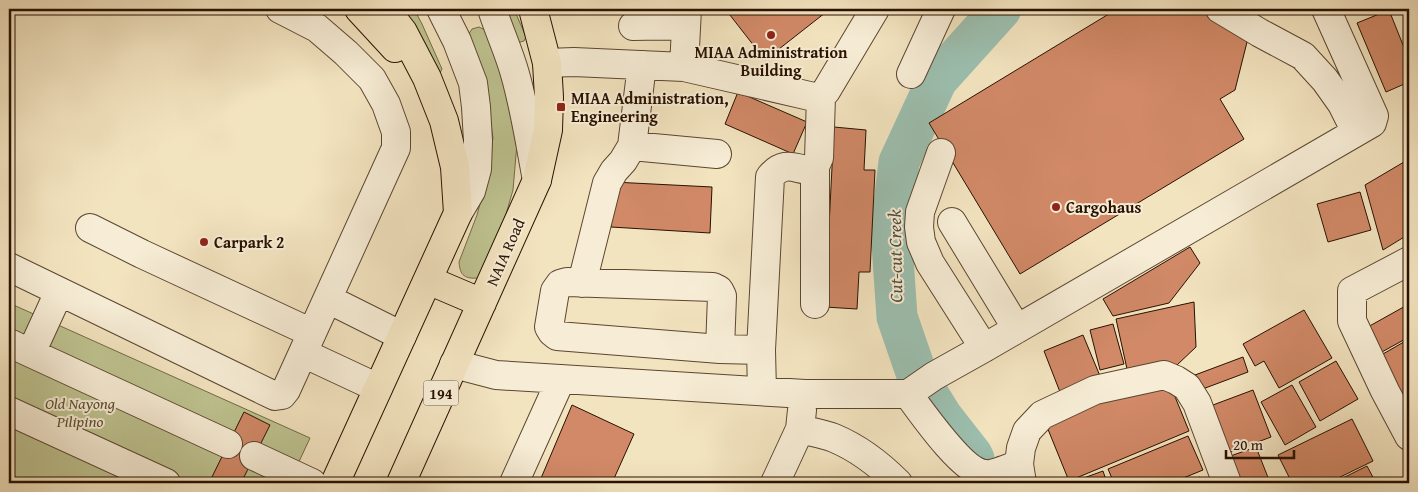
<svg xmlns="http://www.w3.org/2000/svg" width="1418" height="492" viewBox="0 0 1418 492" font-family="'Gentium Book Plus',serif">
<rect width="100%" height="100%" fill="#f3e4c0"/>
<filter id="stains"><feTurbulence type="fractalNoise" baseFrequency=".004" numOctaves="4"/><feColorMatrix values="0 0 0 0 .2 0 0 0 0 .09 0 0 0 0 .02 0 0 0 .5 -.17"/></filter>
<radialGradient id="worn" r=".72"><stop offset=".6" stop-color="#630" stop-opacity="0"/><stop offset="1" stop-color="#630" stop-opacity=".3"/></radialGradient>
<path fill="#bec390" stroke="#736a48" d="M394,9H414L422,24L442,69L440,73Z
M502,9H514L526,37L524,41L517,43Z
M479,27L487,31L502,70L517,143L513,190L502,228L479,278C465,279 460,276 459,262L477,215L485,185L493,138L489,112L468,35L472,29Z
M9,303L310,438L289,483H9Z"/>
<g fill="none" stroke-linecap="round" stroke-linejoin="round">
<path stroke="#9cbfaf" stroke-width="41" d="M974,459L972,455L943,418L918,378L897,317L891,229L899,162L937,80L1001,9"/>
</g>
<path fill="#d18967" stroke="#281100" d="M728,9H830L765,60L726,10Z
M1117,9H1215L1232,20L1247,42L1235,90L1220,99L1244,139L1020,274L929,123Z
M1389,10L1409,60V82L1386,92L1357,23Z
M738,92L807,122L793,154L725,124Z
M834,127L866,130L864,170H875L870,272H859L857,309L825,307Z
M1404,162L1409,180V234L1383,250L1365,185Z
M613,182L712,187L710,233L611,227Z
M1360,192L1371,230L1328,242L1317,204Z
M1190,247L1200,263L1169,303L1113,316L1103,299Z
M1194,302L1196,347L1177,365L1127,369L1116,319Z
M1409,304V337L1380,353L1366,328Z
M1304,310L1332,358L1279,388L1264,361L1255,366L1243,344Z
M1113,324L1124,364L1100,370L1090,330Z
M1083,335L1100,376L1060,392L1044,351Z
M1409,339V417L1376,358Z
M1243,357L1248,372L1200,390L1195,375Z
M1336,361L1358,399L1320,421L1299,382Z
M1167,377L1189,431L1069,481L1043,417Z
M1292,385L1316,427L1285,445L1261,402Z
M1253,390L1271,437L1223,455L1205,408Z
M572,405L634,434L612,483H539Z
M244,412L270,425L241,483H209Z
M1352,419L1373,461L1328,483H1292L1278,455Z
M1188,436L1203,470L1171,483H1114L1108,469Z
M1256,447L1269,480L1260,483H1231L1222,459Z
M1367,466L1376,483H1333Z
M1103,471L1107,483H1070Z
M1200,477L1202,483H1183Z"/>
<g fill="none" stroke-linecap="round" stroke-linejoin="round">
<defs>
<path id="minor" d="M441,9L457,41L473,83L476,107L478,141L477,169L471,191L458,213
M492,9C499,31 509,52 515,74C525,109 530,144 537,180
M1220,9L1260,33L1303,56L1325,80L1342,104L1356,132
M633,26L686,25
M547,63L574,62L684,67L814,97H821L826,91L875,9
M684,67L687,9
M911,74L941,9
M632,146L717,154
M941,153L920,212L919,227L921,242L930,263L984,348
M815,166V304
M952,222L1017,329
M90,228L142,254L312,333
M1409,261L1352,291V321L1385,391L1409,436
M9,267L275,396L282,395L286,390L396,148V132L386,104L372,79L346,53L317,28L280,9
M582,283L607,183L614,171L623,161L632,146L642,65
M328,299L402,336
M9,343L228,444
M720,349L722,296L719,290L713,287L567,282L560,284L555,291L549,327L552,332L557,336L720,349L761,350
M31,353L59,292
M303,353L378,388
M454,364L496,375L805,394H908L934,376L984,348L1372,123L1374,116L1326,9
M762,391L761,350L770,177C789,154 803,178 815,166C817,164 817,161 819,158L821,97
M908,394C922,413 963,472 985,474C993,475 1011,467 1019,464
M9,411L166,483
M800,429C811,432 823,434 834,438C858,448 880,465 898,483
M254,456L312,483
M514,483L561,379
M775,483L800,429L802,410
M1022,483L1019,464L1021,448L1027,431L1042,415L1095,390L1164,375L1176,380L1187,387L1197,403L1227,483"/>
<path id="major" d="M359,9L395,48
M428,280L482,303
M335,483L458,213L455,167L444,121L427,78L403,32L385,9
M401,483L537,180L548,130L549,97L547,63L533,9"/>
</defs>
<use href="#minor" stroke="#5b4630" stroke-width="30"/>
<use href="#major" stroke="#281100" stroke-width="30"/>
<use href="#minor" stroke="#f7edd6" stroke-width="28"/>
<use href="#major" stroke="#f3e4c0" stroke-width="28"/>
</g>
<g fill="#8f2418" stroke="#f7edd6" stroke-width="2">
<circle cx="771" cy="35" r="5"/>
<rect x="556" y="102" width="10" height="10" rx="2.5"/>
<circle cx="1056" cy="207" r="5"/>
<circle cx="204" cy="242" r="5"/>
</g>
<g text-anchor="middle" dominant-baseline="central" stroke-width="4" stroke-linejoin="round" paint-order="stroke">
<rect fill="#f7edd6" stroke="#665340" stroke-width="1" x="423.5" y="380.5" width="35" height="25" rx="4"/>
<g font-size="15" font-weight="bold" fill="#281100">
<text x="441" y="393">194</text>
</g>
<g font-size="16" font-weight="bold" fill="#281100" stroke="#f7edd6" text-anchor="start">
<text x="771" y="52" text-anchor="middle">MIAA Administration<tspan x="771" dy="18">Building</tspan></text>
<text x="571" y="98">MIAA Administration,<tspan x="571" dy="18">Engineering</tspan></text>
<text x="1066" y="207">Cargohaus</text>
<text x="214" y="242">Carpark 2</text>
</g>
<g font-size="16" fill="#281100" stroke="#f7edd6">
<text transform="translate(505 252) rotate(-66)">NAIA Road</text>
</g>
<g font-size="16" font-style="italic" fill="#5c4f32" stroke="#f7edd6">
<text x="80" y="403">Old Nayong<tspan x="80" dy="18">Pilipino</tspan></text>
</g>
<g font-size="18" font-style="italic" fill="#514e3d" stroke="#f7edd6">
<text transform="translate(895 256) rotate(-91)">Cut-cut Creek</text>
</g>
</g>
<rect width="1418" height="492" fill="none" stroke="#f3e4c0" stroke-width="30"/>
<rect x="10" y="10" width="1398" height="472" fill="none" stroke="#281100" stroke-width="2.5"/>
<rect x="15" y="15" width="1388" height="462" fill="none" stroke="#281100"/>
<path d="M1226 450v8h68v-8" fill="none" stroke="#281100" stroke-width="2.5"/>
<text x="1233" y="450" font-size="15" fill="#281100" stroke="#f7edd6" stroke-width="4" paint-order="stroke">20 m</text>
<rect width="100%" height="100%" filter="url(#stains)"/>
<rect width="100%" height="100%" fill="url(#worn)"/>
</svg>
